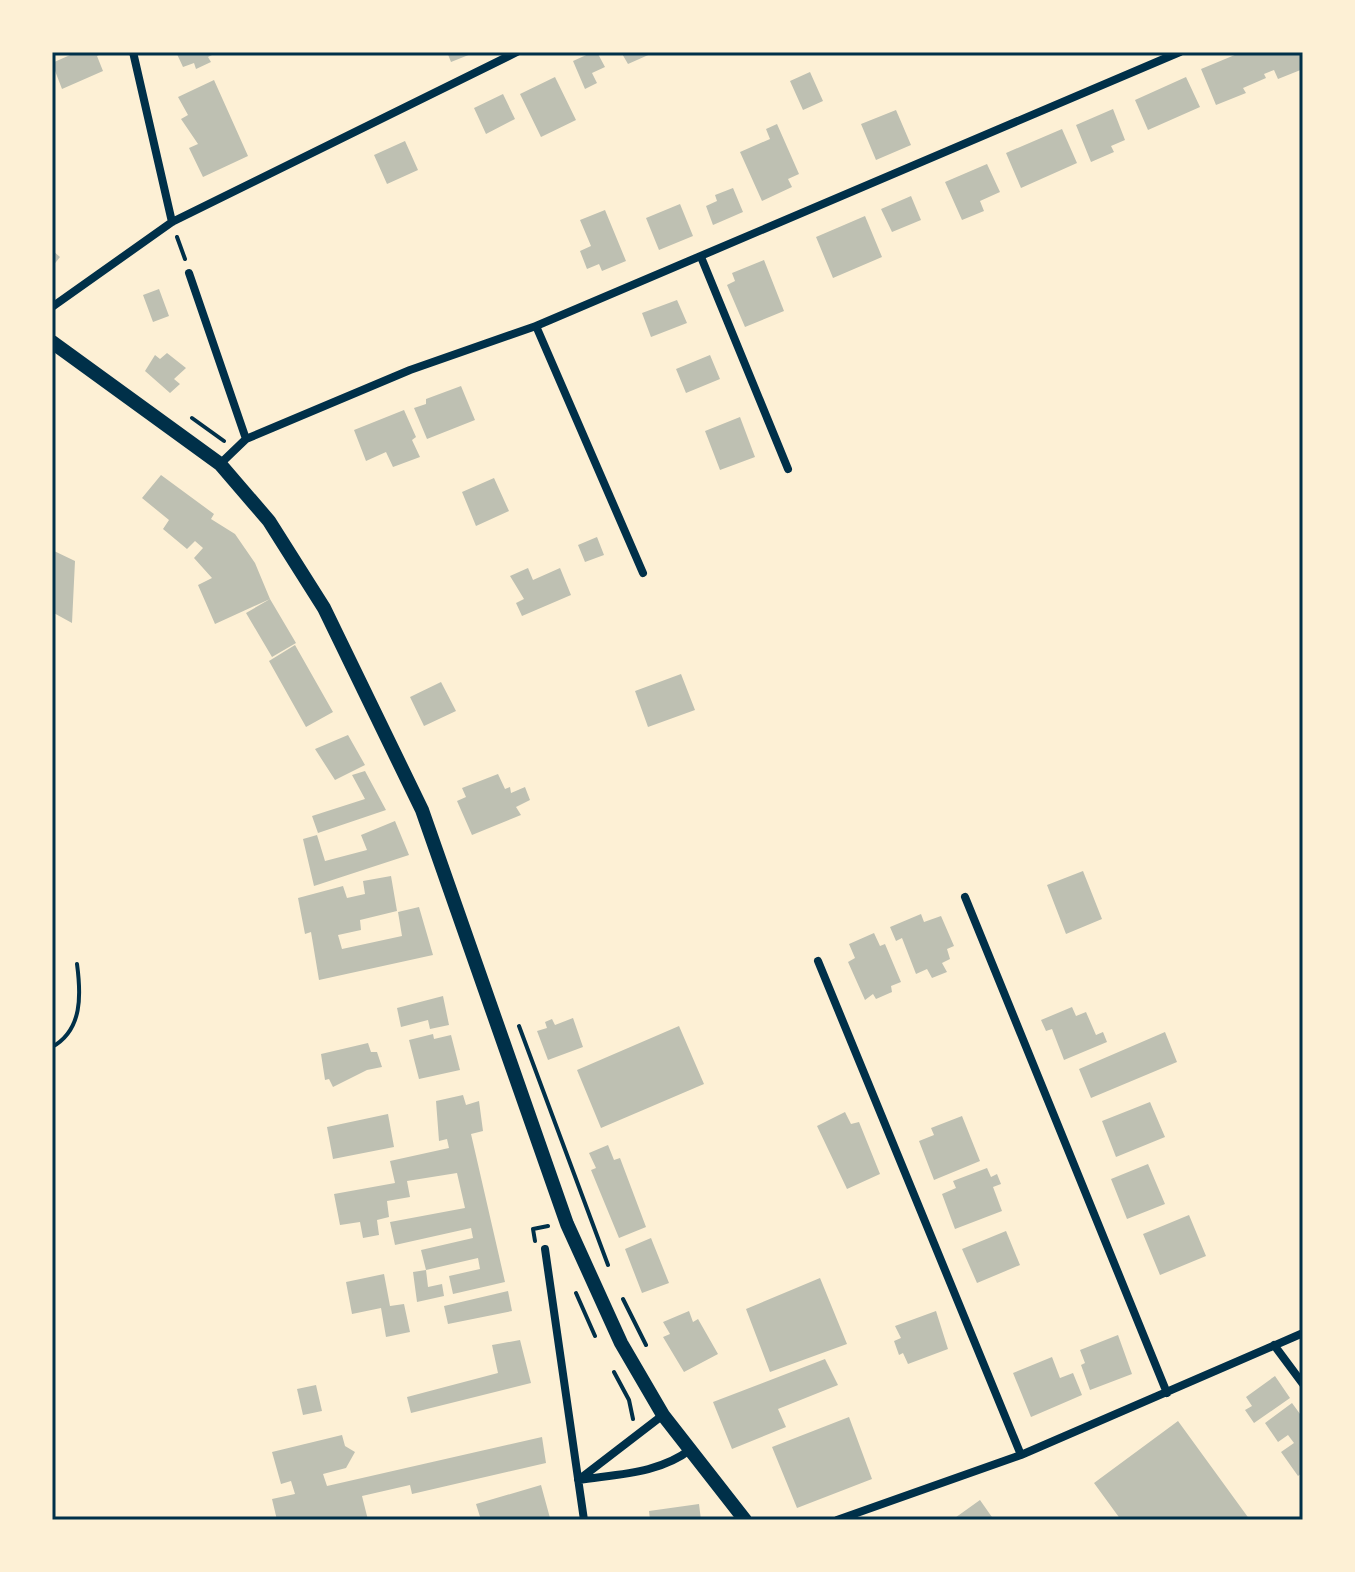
<svg xmlns="http://www.w3.org/2000/svg" width="1355" height="1572" viewBox="0 0 1355 1572" font-family="Inter,sans-serif">
<rect width="100%" height="100%" fill="#fdf0d5"/>
<path fill="#bec0b2" d="M77,52H105L97,56L103,71L62,89L52,63Z
M176,52H218L208,57L211,62L196,69L194,63L183,67Z
M447,52H476L451,62Z
M593,52H597L605,67L592,73L597,83L585,89L573,61Z
M621,52H655L628,64Z
M1242,52H1303V69L1278,79L1274,70L1264,74L1266,78L1243,88L1246,93L1216,105L1201,69Z
M810,72L823,101L803,110L790,81Z
M555,77L576,120L541,137L520,94Z
M1186,77L1200,107L1148,130L1135,100Z
M214,80L248,156L203,177L189,148L198,144L181,119L188,115L178,97Z
M503,94L515,119L486,134L474,108Z
M1113,109L1125,140L1111,146L1114,152L1091,162L1076,125Z
M896,110L911,145L876,160L861,124Z
M777,124L799,174L788,179L792,187L762,201L740,152L770,139L766,129Z
M1062,129L1077,163L1021,188L1006,153Z
M405,141L418,170L387,184L374,155Z
M987,164L1000,192L980,201L984,211L962,220L945,182Z
M733,188L743,212L713,225L706,206L717,201L715,195Z
M911,196L921,220L892,232L881,209Z
M680,204L693,236L659,250L646,218Z
M605,210L626,261L602,271L599,264L587,269L580,251L591,246L580,220Z
M865,216L882,257L833,278L816,237Z
M52,250L60,257L52,267Z
M764,260L784,311L745,327L727,285L735,281L732,273Z
M159,289L169,316L153,322L143,295Z
M677,300L687,323L651,337L642,313Z
M167,353L186,368L174,379L180,384L170,393L145,371L155,355L160,359Z
M710,355L720,379L686,393L676,369Z
M461,386L475,420L427,439L414,408L426,404V399Z
M404,410L416,437L412,440L420,457L393,467L386,452L366,461L354,430Z
M740,417L755,457L720,470L705,431Z
M161,475L214,514L211,519L235,534L255,563L270,599L215,624L198,585L212,578L194,558L203,548L195,541L187,549L163,529L169,520L142,498Z
M494,478L509,511L476,526L462,492Z
M597,537L604,555L585,562L578,545Z
M52,550L75,561L72,623L52,612Z
M528,568L533,580L560,568L571,595L522,616L516,603L524,599L510,576Z
M270,599L296,643L272,657L246,613Z
M295,645L333,712L306,727L269,661Z
M681,674L695,710L648,727L635,691Z
M441,682L456,711L424,726L410,697Z
M348,735L365,765L335,780L315,749Z
M365,771L386,810L318,833L312,816L365,799L352,775Z
M498,774L505,789L510,787L511,793L525,787L530,800L516,807L521,815L472,835L457,801L466,797L462,788Z
M395,821L409,855L314,886L303,839L317,835L325,861L367,850L361,835Z
M1083,871L1102,919L1066,934L1047,885Z
M391,876L397,911L360,920L361,930L338,935L342,949L402,936L398,912L419,907L433,955L319,980L311,932L305,934L298,898L343,886L347,898L365,894L363,881Z
M921,914L924,922L941,916L954,946L947,949L950,959L942,963L947,972L932,978L927,969L916,974L902,938L896,941L890,927Z
M874,933L880,946L885,944L901,982L891,986L892,992L876,999L873,994L865,1000L848,962L855,958L849,944Z
M443,996L449,1025L430,1029L428,1020L401,1027L397,1008Z
M1072,1007L1076,1016L1086,1012L1096,1035L1103,1032L1107,1042L1064,1060L1052,1029L1046,1031L1041,1020Z
M573,1018L583,1047L548,1060L537,1031L547,1028L545,1022L552,1019L555,1025Z
M679,1026L704,1084L601,1128L577,1070Z
M1165,1032L1177,1062L1091,1098L1079,1069Z
M433,1034L434,1039L451,1035L460,1070L419,1079L409,1040Z
M368,1043L371,1052H377L382,1067L367,1070L333,1087L329,1079L325,1080L321,1054Z
M463,1095L466,1105L479,1101L483,1131L471,1134L505,1282L453,1294L449,1276L480,1269L478,1258L426,1270L421,1250L473,1238L471,1228L395,1245L390,1222L465,1208L457,1173L407,1181L410,1197L387,1201L389,1217L377,1220L379,1235L363,1238L360,1222L340,1225L334,1194L395,1183L390,1161L449,1148L447,1139L439,1141L436,1101Z
M1150,1102L1165,1137L1116,1157L1102,1121Z
M845,1112L851,1124L859,1122L880,1174L847,1189L817,1126Z
M388,1114L394,1147L333,1159L327,1127Z
M962,1116L980,1161L934,1180L919,1141L934,1135L931,1128Z
M608,1145L614,1160L620,1158L646,1227L619,1238L591,1170L596,1168L589,1153Z
M1148,1164L1165,1204L1127,1219L1111,1179Z
M987,1168L991,1177L997,1174L1001,1184L993,1187L1002,1211L955,1229L942,1194L956,1188L953,1181Z
M1189,1215L1206,1256L1160,1275L1143,1234Z
M1006,1231L1020,1265L977,1283L962,1249Z
M651,1238L669,1283L642,1293L625,1249Z
M426,1270L428,1287L442,1284L444,1296L417,1302L413,1272Z
M384,1274L390,1306L404,1304L410,1332L386,1337L381,1308L352,1314L346,1282Z
M820,1278L847,1344L770,1372L746,1309Z
M508,1291L512,1311L448,1324L444,1306Z
M689,1311L693,1322L698,1319L718,1354L684,1372L663,1337L670,1334L663,1322Z
M936,1311L948,1349L908,1364L903,1353L899,1355L894,1341L901,1338L895,1326Z
M1118,1335L1132,1374L1090,1390L1081,1365L1085,1363L1080,1350Z
M520,1340L531,1383L411,1413L407,1397L498,1373L492,1345Z
M1052,1357L1060,1378L1073,1373L1082,1395L1031,1417L1013,1373Z
M825,1359L838,1385L778,1409L786,1427L732,1449L713,1402Z
M1275,1376L1290,1398L1254,1423L1245,1410L1252,1406L1246,1397Z
M316,1385L322,1411L303,1415L297,1389Z
M1292,1403L1303,1418V1472L1298,1476L1281,1452L1294,1443L1288,1435L1278,1442L1265,1423Z
M849,1417L872,1479L797,1508L772,1447Z
M1178,1421L1250,1520H1121L1094,1483Z
M342,1435L345,1446L355,1452L346,1468L323,1474L327,1486L542,1437L546,1463L412,1494L410,1485L362,1496L368,1520H277L272,1499L295,1494L291,1481L281,1484L272,1452Z
M541,1485L550,1518L481,1520L476,1504Z
M980,1500L994,1520H952Z
M699,1504L701,1520H650L649,1511Z"/>
<g fill="none" stroke-linecap="round" stroke-linejoin="round">
<path stroke="#003049" stroke-width="4" d="M177,237L185,259
M192,418L224,441
M519,1026L608,1265
M52,1047C83,1030 81,994 77,964
M535,1241L533,1229L548,1226
M576,1293L595,1336
M623,1299L646,1345
M614,1372L629,1400L633,1419"/>
<path stroke="#003049" stroke-width="8" d="M133,52L172,222
M701,257L788,469
M189,273L246,439
M52,307L172,222L517,52
M536,326L643,573
M220,464L246,439L410,370L536,326L1180,52
M965,897L1167,1393
M818,961L1021,1455
M545,1249L584,1520
M1274,1345L1303,1384
M581,1478L663,1415
M578,1480C617,1474 659,1474 691,1449
M837,1520L1021,1455L1303,1333"/>
<path stroke="#003049" stroke-width="14" d="M52,342L220,464L269,521L324,608L422,810L567,1224L621,1343L663,1415L745,1520"/>
</g>
<rect width="1355" height="1572" fill="none" stroke="#fdf0d5" stroke-width="108"/>
<rect x="54" y="54" width="1247" height="1464" fill="none" stroke="#003049" stroke-width="3"/>
</svg>
